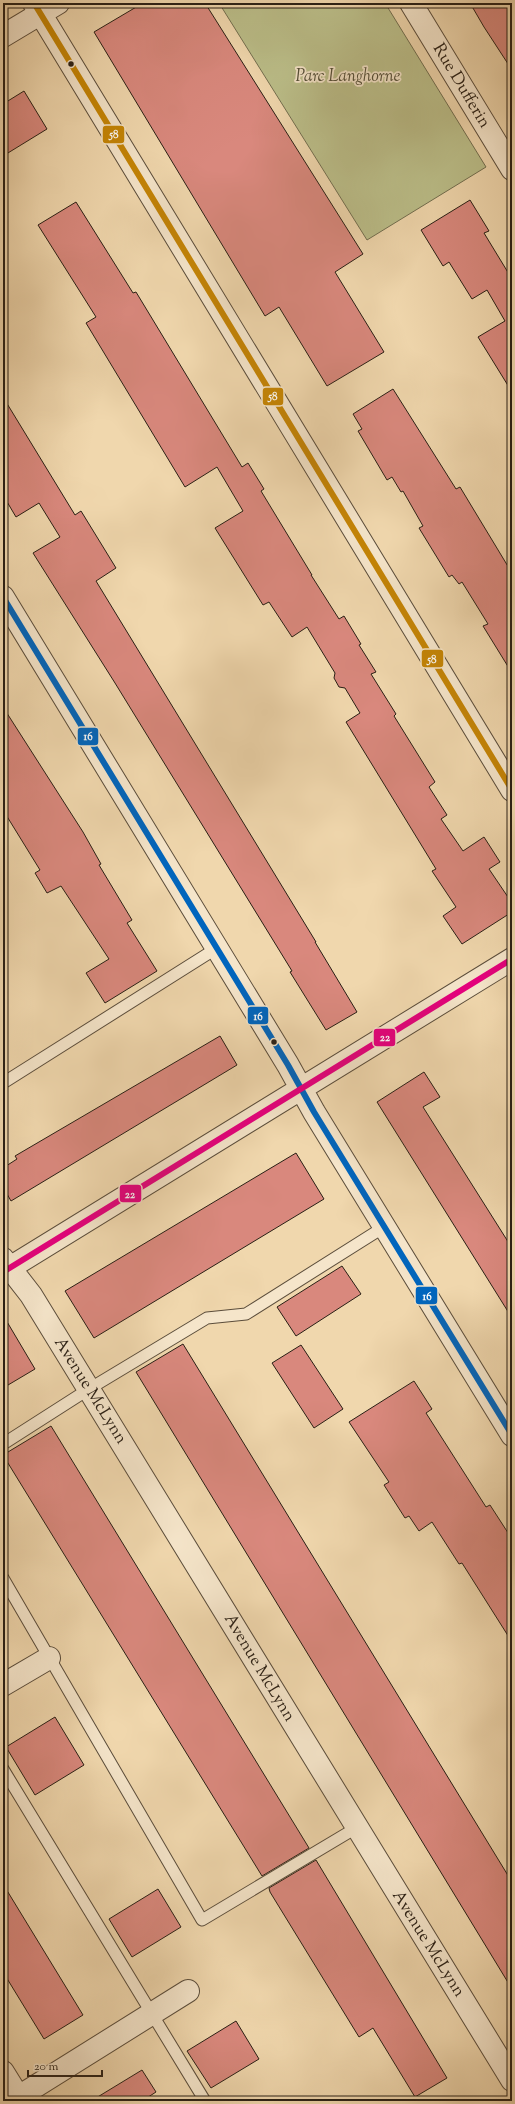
<svg xmlns="http://www.w3.org/2000/svg" width="515" height="2104" viewBox="0 0 515 2104" font-family="'Sorts Mill Goudy',serif">
<rect width="100%" height="100%" fill="#f0d7ad"/>
<filter id="stains"><feTurbulence type="fractalNoise" baseFrequency=".005" numOctaves="4"/><feColorMatrix values="0 0 0 0 .2 0 0 0 0 .09 0 0 0 0 .02 0 0 0 .5 -.17"/></filter>
<radialGradient id="worn" r=".72"><stop offset=".6" stop-color="#630" stop-opacity="0"/><stop offset="1" stop-color="#630" stop-opacity=".3"/></radialGradient>
<path fill="#bbbe89" stroke="#726e4f" d="M219,3H385L486,167L367,240Z"/>
<path fill="#d9887d" stroke="#291f15" d="M143,3H205L363,254L335,272L384,352L327,386L279,307L265,316L94,32Z
M470,3H512V70L484,27Z
M24,91L47,129L3,156V104Z
M470,200L489,231L484,233L512,279V392L478,337L505,321L487,290L472,299L449,262L443,266L421,230Z
M76,202L133,293L136,292L242,467L248,463L264,489L261,491L312,575H311L339,619L344,616L361,644L359,645L376,672L371,674L396,714L394,716L435,782L429,787L447,815L441,819L463,851L484,837L500,862L489,869L512,903V912L462,944L443,916L456,907L432,871L436,869L346,722L360,713L345,688L339,687L334,678L335,673L307,627L292,637L269,602L263,605L215,528L243,511L217,467L185,487L86,323L96,317L38,225Z
M393,389L456,489L460,487L512,573V673L483,626L488,624L462,582L459,584L452,575L449,577L419,528L423,526L403,491L401,492L392,477L387,480L358,431L362,429L353,414Z
M3,397L75,515L81,511L116,568L96,581L316,942H315L357,1012L326,1030L290,972L292,971L115,683L33,553L60,537L39,503L16,517L3,495Z
M3,707L83,832L101,864L99,865L132,920L127,923L157,971L105,1003L86,973L109,959L61,886L47,893L35,873L40,870L3,810Z
M220,1036L237,1065L11,1201L3,1187V1168L17,1159L15,1156Z
M424,1072L440,1097L423,1107L512,1248V1318L377,1102Z
M296,1153L324,1199L94,1338L65,1291Z
M342,1266L361,1294L296,1336L277,1307Z
M3,1315L35,1369L3,1388Z
M183,1344L512,1882V1989L136,1372Z
M301,1345L343,1409L314,1428L272,1363Z
M414,1381L432,1409L426,1413L486,1507L490,1505L512,1539V1642L462,1563L459,1564L432,1522L419,1531L409,1516L405,1518L384,1485L389,1482L349,1422Z
M51,1426L309,1848L262,1876L3,1455Z
M55,1717L84,1765L35,1795L6,1747Z
M316,1860L447,2078L415,2097L373,2028L359,2037L270,1892L269,1888Z
M3,1884L83,2015L44,2039L3,1972Z
M158,1889L181,1927L132,1957L109,1919Z
M236,2021L259,2059L211,2088L187,2051Z
M142,2070L156,2092L142,2101H91Z"/>
<g fill="none" stroke-linecap="round" stroke-linejoin="round">
<defs>
<path id="lane" d="M3,1083L217,948
M3,1444L89,1389L207,1318L246,1314L384,1227
M3,1578L202,1920L356,1828
M3,1769L205,2101"/>
<path id="street" d="M34,3L512,790
M411,3L512,169
M3,36L58,3
M3,597L288,1065L314,1112L512,1435
M3,1259L31,1295L512,2080
M3,1272L512,959
M3,1685L49,1658
M3,2072L21,2101
M12,2101L188,1991"/>
</defs>
<use href="#lane" stroke="#5b4d3b" stroke-width="13"/>
<use href="#street" stroke="#5b4d3b" stroke-width="24"/>
<use href="#lane" stroke="#f5e5ca" stroke-width="11"/>
<use href="#street" stroke="#f5e5ca" stroke-width="22"/>
<defs>
<path id="bus-1" d="M34,3L512,790"/>
<path id="bus-2" d="M3,597L288,1065L314,1112L512,1435"/>
<path id="bus-3" d="M3,1272L512,959"/>
</defs>
<use href="#bus-1" stroke="#f5e5ca" stroke-width="9"/>
<use href="#bus-2" stroke="#f5e5ca" stroke-width="9"/>
<use href="#bus-3" stroke="#f5e5ca" stroke-width="9"/>
<use href="#bus-1" stroke="#c48405" stroke-width="6"/>
<use href="#bus-2" stroke="#0065bd" stroke-width="6"/>
<use href="#bus-3" stroke="#e5007d" stroke-width="6"/>
</g>
<g fill="#291f15" stroke="#f5e5ca" stroke-width="1.5">
<circle cx="71" cy="64" r="3.5"/>
<circle cx="274" cy="1042" r="3.5"/>
</g>
<g text-anchor="middle" dominant-baseline="central" stroke-width="3.5" stroke-linejoin="round" paint-order="stroke">
<g font-size="17" font-style="italic" fill="#554f38" stroke="#f5e5ca">
<text x="348" y="77">Parc Langhorne</text>
</g>
<g font-size="17" fill="#291f15" stroke="#f5e5ca">
<text transform="translate(461 86) rotate(59)">Rue Dufferin</text>
<text transform="translate(90 1391) rotate(58)">Avenue McLynn</text>
<text transform="translate(259 1668) rotate(59)">Avenue McLynn</text>
<text transform="translate(428 1944) rotate(58)">Avenue McLynn</text>
</g>
</g>
<g stroke="#f5e5ca" stroke-width="1.5">
<rect x="102" y="125" width="23" height="19" rx="4" fill="#c48405"/>
<rect x="262" y="387" width="22" height="19" rx="4" fill="#c48405"/>
<rect x="421" y="649" width="23" height="19" rx="4" fill="#c48405"/>
<rect x="77" y="727" width="22" height="19" rx="4" fill="#0065bd"/>
<rect x="247" y="1006" width="22" height="19" rx="4" fill="#0065bd"/>
<rect x="373" y="1028" width="23" height="19" rx="4" fill="#e5007d"/>
<rect x="119" y="1184" width="23" height="19" rx="4" fill="#e5007d"/>
<rect x="415" y="1286" width="23" height="19" rx="4" fill="#0065bd"/>
</g>
<g font-size="11" text-anchor="middle" font-weight="bold" fill="#fff">
<text x="114" y="138">58</text>
<text x="273" y="400">58</text>
<text x="432" y="663">58</text>
<text x="88" y="740">16</text>
<text x="258" y="1020">16</text>
<text x="385" y="1041">22</text>
<text x="130" y="1198">22</text>
<text x="427" y="1300">16</text>
</g>
<rect width="515" height="2104" fill="none" stroke="#f0d7ad" stroke-width="16"/>
<rect x="4" y="4" width="507" height="2096" fill="none" stroke="#291f15" stroke-width="2"/>
<rect x="8" y="8" width="499" height="2088" fill="none" stroke="#291f15"/>
<path d="M28 2070v6h74v-6" fill="none" stroke="#291f15" stroke-width="2"/>
<text x="34" y="2070" font-size="12" fill="#291f15" stroke="#f5e5ca" stroke-width="3" paint-order="stroke">20 m</text>
<rect width="100%" height="100%" filter="url(#stains)"/>
<rect width="100%" height="100%" fill="url(#worn)"/>
</svg>
